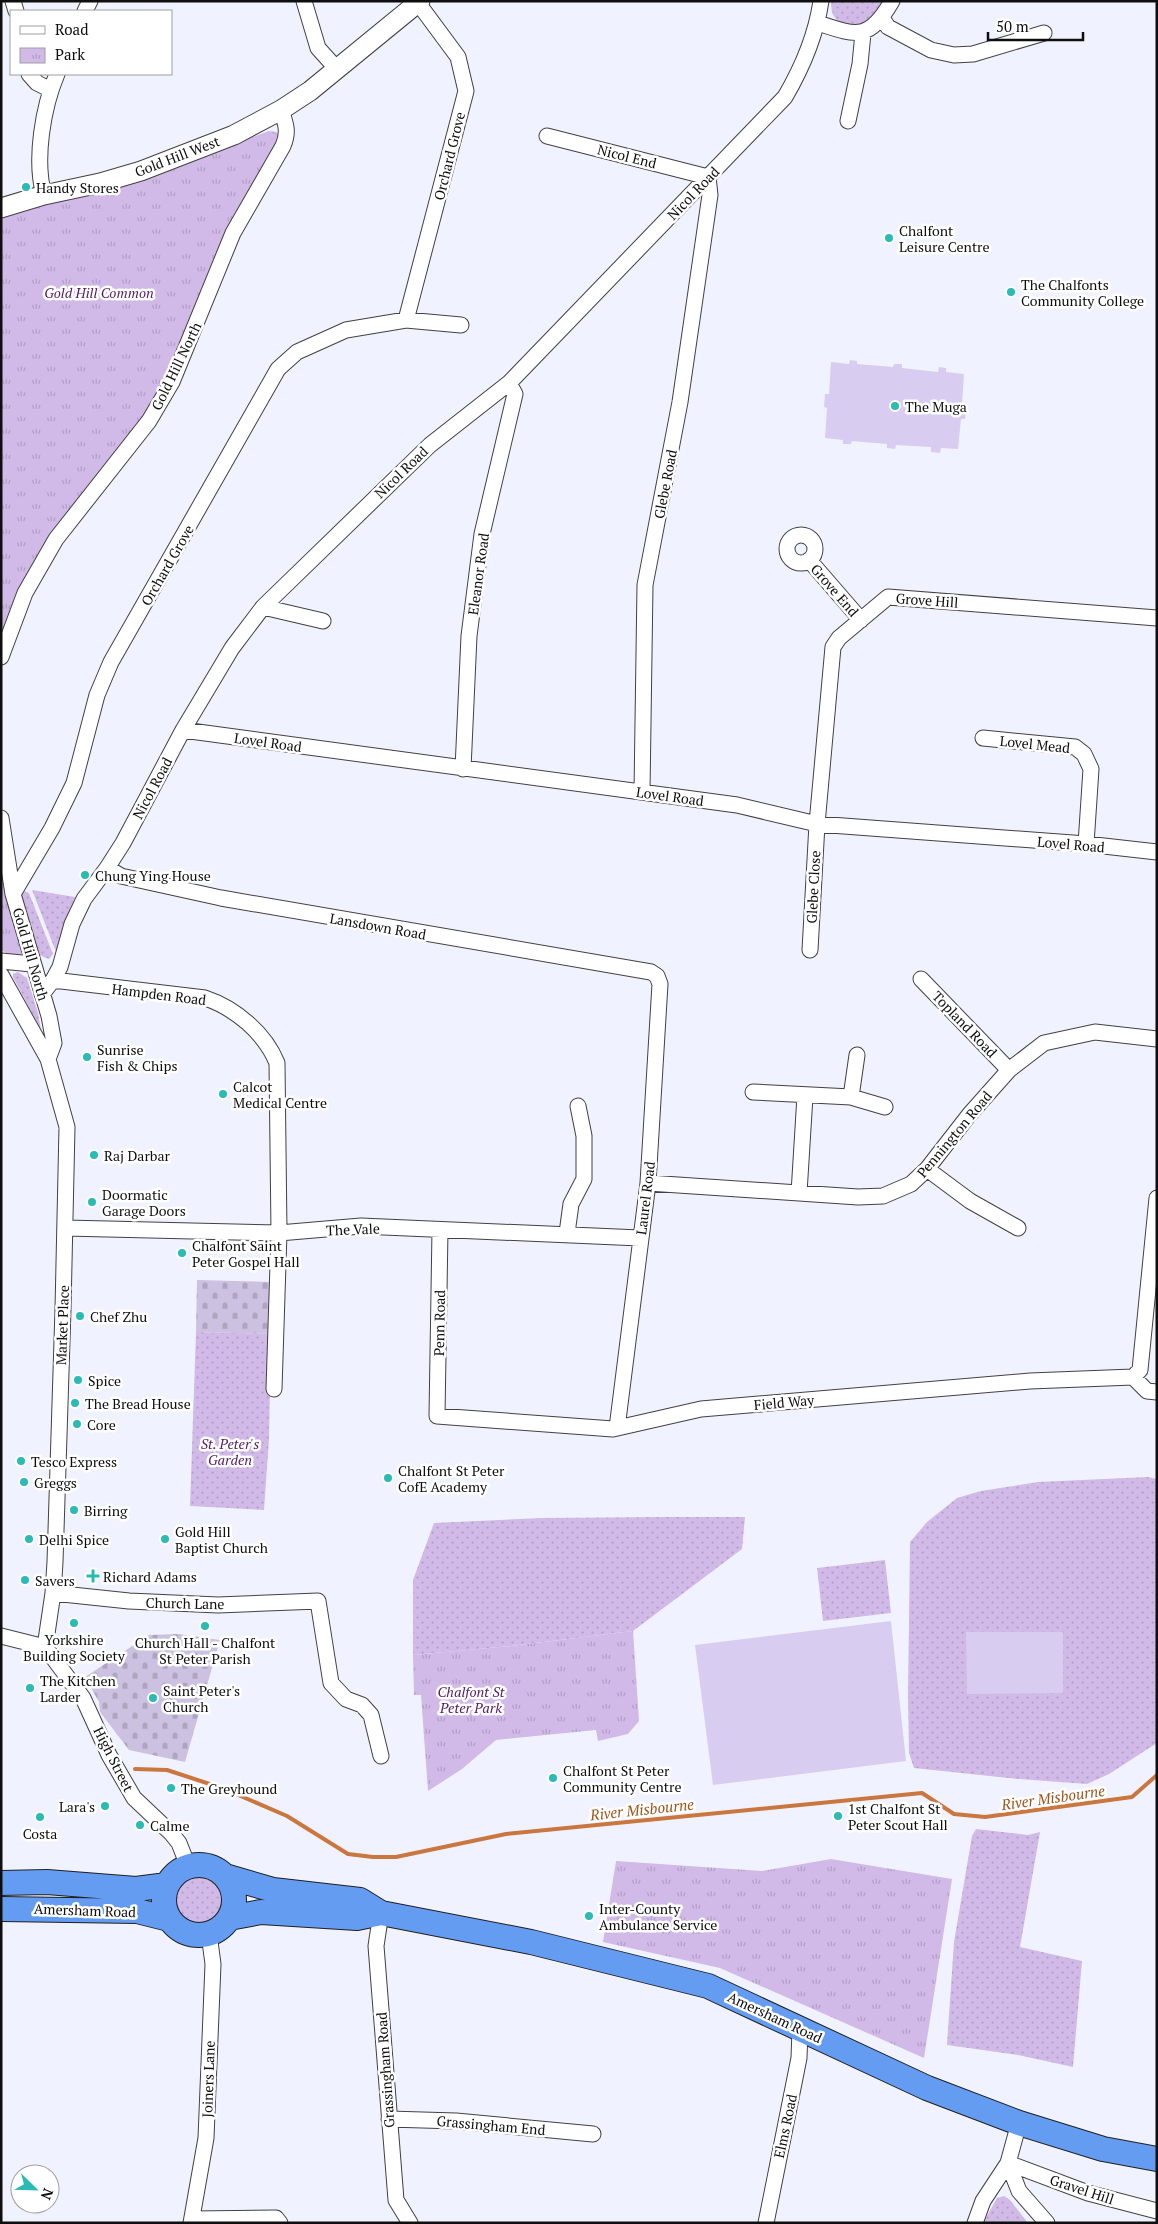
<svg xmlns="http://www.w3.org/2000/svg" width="1158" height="2224" viewBox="0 0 1158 2224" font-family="'PT Serif',serif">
<defs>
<pattern id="grass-dots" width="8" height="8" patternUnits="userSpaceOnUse" patternTransform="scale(1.25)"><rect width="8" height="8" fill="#d1bae8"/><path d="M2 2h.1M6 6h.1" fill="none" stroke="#b29fc6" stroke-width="1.8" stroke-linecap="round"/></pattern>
<pattern id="cemetery-stones" width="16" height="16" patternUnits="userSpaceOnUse" patternTransform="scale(1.25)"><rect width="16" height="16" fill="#ccc1e0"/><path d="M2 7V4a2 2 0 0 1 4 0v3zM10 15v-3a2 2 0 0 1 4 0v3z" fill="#aea5bf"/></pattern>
<pattern id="park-tufts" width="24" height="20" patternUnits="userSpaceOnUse" patternTransform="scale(1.25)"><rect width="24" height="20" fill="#d1bae8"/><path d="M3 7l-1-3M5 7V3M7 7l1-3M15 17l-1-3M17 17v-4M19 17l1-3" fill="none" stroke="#b29fc6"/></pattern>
</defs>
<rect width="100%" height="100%" fill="#f0f3ff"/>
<path fill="url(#grass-dots)" d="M831,1H886L870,23L847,27C835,20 831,16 831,1Z
M32,890L75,897L64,923L56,952Z
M24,891L29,893L53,954L49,959L39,955L21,897Z
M18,972L27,978L38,1013L41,1030L13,977V974Z
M196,1332L271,1334L269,1439L264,1510L190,1506Z
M1148,1477L1157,1479V1743L1109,1774L1087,1784L1019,1779L914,1768L909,1753L908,1695L910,1542L927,1522L957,1498L981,1491L1038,1482Z
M666,1517H745L742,1549L633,1631L511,1646L413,1655V1580L434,1523L542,1518Z
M885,1560L891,1613L823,1621L817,1568Z
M976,1829L1028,1835L1040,1832L1020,1947L1082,1961L1073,2067L1018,2055L947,2045L954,1942L972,1836Z
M173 1898a26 26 0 1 1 52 0a26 26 0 1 1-52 0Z
M1004,2196L1010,2200L1028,2223H983L997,2198Z"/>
<path fill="url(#cemetery-stones)" d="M197,1280L272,1282L271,1334L196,1332Z
M179,1634L220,1640L185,1762L129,1750L100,1712L99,1702L85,1677L149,1635Z"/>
<path fill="url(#park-tufts)" d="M269,131L276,132L280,137L162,390L106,470L1,640V214L141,178Z
M1,853L23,952L19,956H12L1,950Z
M633,1631L639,1721L628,1734L598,1741L596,1730L496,1740L462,1769L428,1791L421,1695H414L413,1655L511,1646Z
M831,1859L952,1879L924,2058L720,1968L603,1942L616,1861L762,1871Z"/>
<path fill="#d8ccf0" d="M850,360L857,361V364L893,367L894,364H902V368L938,372L939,367L946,368V372L964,374L962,403L967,404L965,419H961L958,449L941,448L940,453L931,452V447L896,445L895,449L887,448V444L852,441L851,444H843V440L825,438L827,408L824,407L825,394H829L831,362L849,364Z
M891,1621L906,1761L713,1785L695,1645Z
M966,1632H1063V1693L967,1694Z"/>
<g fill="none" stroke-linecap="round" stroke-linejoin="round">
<path stroke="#ca763f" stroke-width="4" d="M135,1769L167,1770L222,1788L287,1816L348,1854L373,1857H396L506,1834L922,1793L954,1814L985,1817L1132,1797L1157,1775"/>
<defs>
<path id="minor" d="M13,1L16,11
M304,1L318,48L336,68
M85,11L90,1
M882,18L888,27L931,50L954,55L973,54L1044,33
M818,23C857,36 869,41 892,1
M29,74L37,83L51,90
M848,121L860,64L863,33
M547,136L708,177L710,195L680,402L645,585L642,792
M44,195C34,160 43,107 57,74
M406,320L461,325
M787 549a14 14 0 1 1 28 0a14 14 0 1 1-28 0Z
M809,560L861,620
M263,607L323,621
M1,657L25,593L56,539L149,421L172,382L233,233L283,146C289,132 286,124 281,110
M183,730L737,805L817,824L1086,844L1157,852
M983,738L1075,747L1084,754L1091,769L1086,844
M463,769L469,636L482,534L515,394L509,383
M1,818L13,894L49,1016L54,1043L48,1059
M107,868L121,876L221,898L651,972L657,976L660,984L648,1183L617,1428
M13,894L52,828L74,783L97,695L111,662L278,369L297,352L346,330L406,320L466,91L458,57L418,3
M810,950L817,824L833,647L839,638L888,597L1157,618
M1,961L32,964
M1,975L48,1059L67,1127L63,1309L55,1562L53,1593L45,1647
M921,979L1009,1070
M53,980L205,998C235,1008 265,1033 277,1063L279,1233L274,1389
M42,994L53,980L60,967L72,924L84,899L107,868L123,843L183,730L232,648L263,607L430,445L509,383L785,97C802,68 816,35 821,1
M753,1092L851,1097L885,1107
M851,1097L857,1055
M927,1169L970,1201L1018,1228
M648,1183L858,1197L883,1196L911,1184L927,1169L969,1115L1009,1070L1044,1043L1095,1032L1157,1039
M799,1193L805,1096
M65,1228L279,1233L361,1226L640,1238
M440,1230L437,1416L613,1429L701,1409L1030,1381L1133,1377
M567,1233L571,1204L584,1179V1136L578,1106
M1133,1377L1140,1370L1157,1198
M1133,1377L1147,1391L1157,1392
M53,1593L129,1601L218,1605L318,1601L331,1683L346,1699L362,1705L371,1715L381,1756
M1,1636L45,1647L83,1698L109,1755L134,1798L171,1833L179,1843L188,1866
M381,1913L376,1946L396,2200L410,2223
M389,2119L456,2121L593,2134
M1019,2123L1008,2163L1019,2191L1047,2223
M1008,2163L1088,2193L1157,2211
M192,2219L276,2218L280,2223
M191,2223L206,2138L213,1964L209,1934
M766,2223L799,2058L800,2030
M975,2223L983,2201L1008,2163"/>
<path id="tertiary" d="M1,208L44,195L100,183L141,171L234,135L281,110L310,91L420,1"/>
<path id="trunk" d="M164 1900a35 35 0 1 1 70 0a35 35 0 1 1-70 0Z
M225,1876L273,1890L360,1900L381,1913L531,1942L708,1986L927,2088L1019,2123L1103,2149L1157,2159
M1,1883L47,1882L136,1889L167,1885
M1,1909L137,1911L169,1919
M229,1918L261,1912L357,1918L381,1913"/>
</defs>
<use href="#minor" stroke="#414141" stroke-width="17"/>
<use href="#tertiary" stroke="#414141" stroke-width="21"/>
<use href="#trunk" stroke="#1f1f1f" stroke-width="26"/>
<use href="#minor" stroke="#fff" stroke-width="15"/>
<use href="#tertiary" stroke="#fff" stroke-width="19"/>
<use href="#trunk" stroke="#649cf2" stroke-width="24"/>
</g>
<g fill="#29bbb4" stroke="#fff" stroke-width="2">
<circle cx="26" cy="187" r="5"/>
<circle cx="889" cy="238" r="5"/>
<circle cx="1011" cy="292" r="5"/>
<circle cx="895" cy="406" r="5"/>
<circle cx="85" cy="875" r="5"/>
<circle cx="87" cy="1057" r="5"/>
<circle cx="223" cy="1094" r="5"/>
<circle cx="94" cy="1155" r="5"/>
<circle cx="92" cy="1202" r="5"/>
<circle cx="182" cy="1253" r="5"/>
<circle cx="80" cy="1316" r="5"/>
<circle cx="78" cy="1380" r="5"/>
<circle cx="75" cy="1403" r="5"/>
<circle cx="77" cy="1424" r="5"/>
<circle cx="21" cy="1461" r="5"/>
<circle cx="388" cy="1478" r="5"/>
<circle cx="24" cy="1482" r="5"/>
<circle cx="74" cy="1510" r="5"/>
<circle cx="29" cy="1539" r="5"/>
<circle cx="165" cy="1539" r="5"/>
<path d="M90.5 1568.5h5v5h5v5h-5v5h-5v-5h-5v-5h5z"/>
<circle cx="25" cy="1580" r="5"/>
<circle cx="74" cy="1623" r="5"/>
<circle cx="205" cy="1626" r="5"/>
<circle cx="30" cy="1688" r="5"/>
<circle cx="153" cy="1698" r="5"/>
<circle cx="553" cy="1778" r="5"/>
<circle cx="171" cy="1788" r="5"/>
<circle cx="105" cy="1806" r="5"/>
<circle cx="838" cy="1816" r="5"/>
<circle cx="40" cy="1817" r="5"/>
<circle cx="140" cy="1825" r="5"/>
<circle cx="589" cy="1916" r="5"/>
</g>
<g text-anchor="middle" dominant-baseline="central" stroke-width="5" stroke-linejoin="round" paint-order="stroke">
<g font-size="14" fill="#0e0e0e" stroke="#fff">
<text transform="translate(177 156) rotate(-21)">Gold Hill West</text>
<text transform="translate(449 156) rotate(-76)">Orchard Grove</text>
<text transform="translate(627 156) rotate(14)">Nicol End</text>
<text transform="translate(693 193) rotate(-46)">Nicol Road</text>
<text transform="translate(176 366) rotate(-64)">Gold Hill North</text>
<text transform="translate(401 472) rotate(-44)">Nicol Road</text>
<text transform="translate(665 484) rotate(-79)">Glebe Road</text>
<text transform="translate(167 565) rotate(-60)">Orchard Grove</text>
<text transform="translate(478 574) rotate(-82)">Eleanor Road</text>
<text transform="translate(835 590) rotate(49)">Grove End</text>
<text transform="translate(927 600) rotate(4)">Grove Hill</text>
<text transform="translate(268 742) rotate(8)">Lovel Road</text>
<text transform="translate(1035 744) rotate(6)">Lovel Mead</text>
<text transform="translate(152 788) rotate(-62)">Nicol Road</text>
<text transform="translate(670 796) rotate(8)">Lovel Road</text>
<text transform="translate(1071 844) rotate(5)">Lovel Road</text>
<text transform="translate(813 887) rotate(-87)">Glebe Close</text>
<text transform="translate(378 926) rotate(10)">Lansdown Road</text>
<text transform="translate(31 954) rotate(74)">Gold Hill North</text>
<text transform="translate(159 994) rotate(7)">Hampden Road</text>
<text transform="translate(965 1024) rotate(46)">Topland Road</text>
<text transform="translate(954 1134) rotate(-50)">Pennington Road</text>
<text transform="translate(645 1198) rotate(-83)">Laurel Road</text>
<text transform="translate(353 1229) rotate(-2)">The Vale</text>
<text transform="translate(439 1323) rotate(-89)">Penn Road</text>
<text transform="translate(62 1325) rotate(-88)">Market Place</text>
<text transform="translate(784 1402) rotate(-5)">Field Way</text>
<text transform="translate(185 1603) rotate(1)">Church Lane</text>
<text transform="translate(114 1759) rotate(63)">High Street</text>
<text transform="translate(85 1910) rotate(2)">Amersham Road</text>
<text transform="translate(775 2017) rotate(25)">Amersham Road</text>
<text transform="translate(385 2070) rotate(-94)">Grassingham Road</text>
<text transform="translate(208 2079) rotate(-88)">Joiners Lane</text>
<text transform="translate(491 2125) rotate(5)">Grassingham End</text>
<text transform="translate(785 2126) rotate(-78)">Elms Road</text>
<text transform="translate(1082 2189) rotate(18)">Gravel Hill</text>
</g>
<g font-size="14" fill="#0e0e0e" stroke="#fff" text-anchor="start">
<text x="36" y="187">Handy Stores</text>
<text x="899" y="230">Chalfont<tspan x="899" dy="16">Leisure Centre</tspan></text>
<text x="1021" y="284">The Chalfonts<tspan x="1021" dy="16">Community College</tspan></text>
<text x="905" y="406">The Muga</text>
<text x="95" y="875">Chung Ying House</text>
<text x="97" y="1049">Sunrise<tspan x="97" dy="16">Fish &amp; Chips</tspan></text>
<text x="233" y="1086">Calcot<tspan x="233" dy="16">Medical Centre</tspan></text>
<text x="104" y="1155">Raj Darbar</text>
<text x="102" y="1194">Doormatic<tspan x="102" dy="16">Garage Doors</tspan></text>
<text x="192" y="1245">Chalfont Saint<tspan x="192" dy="16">Peter Gospel Hall</tspan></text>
<text x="90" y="1316">Chef Zhu</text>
<text x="88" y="1380">Spice</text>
<text x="85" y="1403">The Bread House</text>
<text x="87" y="1424">Core</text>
<text x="31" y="1461">Tesco Express</text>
<text x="398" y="1470">Chalfont St Peter<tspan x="398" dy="16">CofE Academy</tspan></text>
<text x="34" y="1482">Greggs</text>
<text x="84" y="1510">Birring</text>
<text x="175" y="1531">Gold Hill<tspan x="175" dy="16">Baptist Church</tspan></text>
<text x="39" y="1539">Delhi Spice</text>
<text x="103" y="1576">Richard Adams</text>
<text x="35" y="1580">Savers</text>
<text x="74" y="1639" text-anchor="middle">Yorkshire<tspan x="74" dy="16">Building Society</tspan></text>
<text x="205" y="1642" text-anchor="middle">Church Hall - Chalfont<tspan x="205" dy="16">St Peter Parish</tspan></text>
<text x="40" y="1680">The Kitchen<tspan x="40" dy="16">Larder</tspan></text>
<text x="163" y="1690">Saint Peter's<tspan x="163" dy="16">Church</tspan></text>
<text x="563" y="1770">Chalfont St Peter<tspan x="563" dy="16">Community Centre</tspan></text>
<text x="181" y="1788">The Greyhound</text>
<text x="95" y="1806" text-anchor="end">Lara's</text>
<text x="848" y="1808">1st Chalfont St<tspan x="848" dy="16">Peter Scout Hall</tspan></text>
<text x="150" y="1825">Calme</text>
<text x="40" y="1833" text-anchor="middle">Costa</text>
<text x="599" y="1908">Inter-County<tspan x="599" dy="16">Ambulance Service</tspan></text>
</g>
<g font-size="14" font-style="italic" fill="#572065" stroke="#fff">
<text x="99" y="292">Gold Hill Common</text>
<text x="230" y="1443">St. Peter's<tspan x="230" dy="16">Garden</tspan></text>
<text x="471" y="1691">Chalfont St<tspan x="471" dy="16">Peter Park</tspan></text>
</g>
<g font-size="15" font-style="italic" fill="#9e541a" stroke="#fff">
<text transform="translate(1053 1797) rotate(-8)">River Misbourne</text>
<text transform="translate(642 1809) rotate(-6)">River Misbourne</text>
</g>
</g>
<rect width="1158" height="2224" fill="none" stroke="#0e0e0e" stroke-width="5"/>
<rect x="10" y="10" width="162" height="65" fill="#ffffff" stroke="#9f9f9f"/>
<rect x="20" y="26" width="25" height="8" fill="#ffffff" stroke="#9f9f9f"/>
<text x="55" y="35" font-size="15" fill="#0e0e0e">Road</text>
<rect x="20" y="48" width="25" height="15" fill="url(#park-tufts)" stroke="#9f9f9f"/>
<text x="55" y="60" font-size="15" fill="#0e0e0e">Park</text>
<g transform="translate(35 2189) rotate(113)"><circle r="24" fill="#ffffff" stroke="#9f9f9f"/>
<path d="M0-4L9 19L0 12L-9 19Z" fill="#29bbb4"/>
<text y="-8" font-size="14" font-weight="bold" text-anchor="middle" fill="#0e0e0e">N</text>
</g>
<path d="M988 32v8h95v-8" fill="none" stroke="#0e0e0e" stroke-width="2.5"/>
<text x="996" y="32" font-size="15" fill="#0e0e0e" stroke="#ffffff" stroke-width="4" paint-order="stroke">50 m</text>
</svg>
